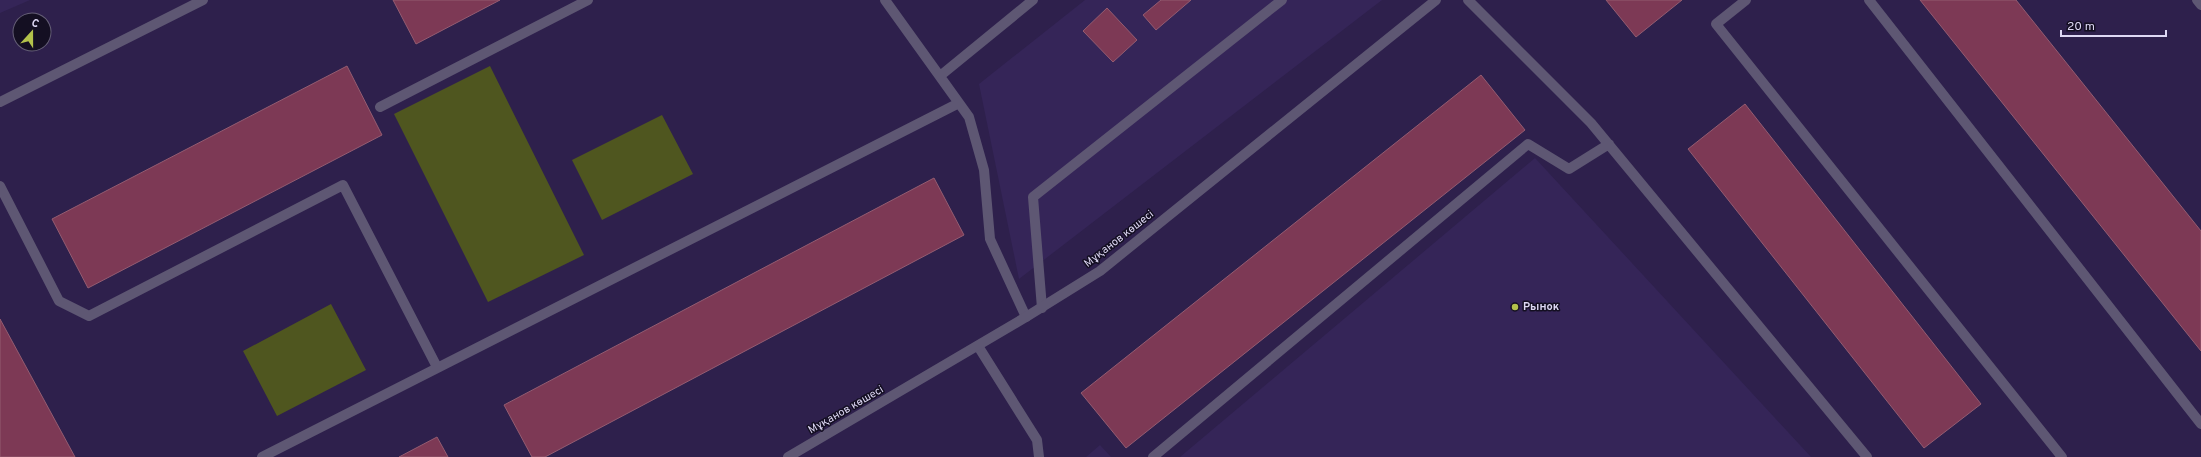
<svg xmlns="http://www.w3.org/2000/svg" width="2201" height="457" viewBox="0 0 2201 457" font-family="Overpass,sans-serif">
<rect width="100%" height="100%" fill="#2e204c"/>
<path fill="#352558" d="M0,0H30L0,13Z
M1085,0H1382L1019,279L979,84Z
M1535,158L1811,457H1180Z
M1100,445L1111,457H1086Z"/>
<path fill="#4f561f" d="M490,66L584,255L488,302L394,114Z
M662,115L693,174L602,220L572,160Z
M331,304L366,370L277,416L243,351Z"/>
<path fill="#7d3955" stroke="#945c71" d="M393,0H500L416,44Z
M1161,0H1191L1156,30L1143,15Z
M1606,0H1682L1636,37Z
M1920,0H2016L2201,231V351Z
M1107,8L1137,40L1113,62L1083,31Z
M347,66L382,135L88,288L52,219Z
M1481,75L1525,130L1126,448L1081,393Z
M1745,104L1981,404L1924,448L1688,149Z
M934,178L964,235L545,457H532L504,405Z
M0,319L75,457H0Z
M437,437L448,457H399Z"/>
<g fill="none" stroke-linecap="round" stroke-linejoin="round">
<path stroke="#5e5773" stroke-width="10" d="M885,0L969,117L984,170L990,239L1026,317
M1468,0L1591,123L1867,457
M1746,0L1716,24L2062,457
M1869,0L2201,424
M2197,0L2201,5
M940,76L1033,0
M0,102L203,0
M380,107L588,0
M0,186L59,301L89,316L343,185L437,367
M1042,308L1033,197L1282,0
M978,346L1037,440L1039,457
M262,457L959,103
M1153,457L1528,144L1569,169L1609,144"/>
<path stroke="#5e5773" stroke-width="10" d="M788,457L1026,317L1100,271L1436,0"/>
</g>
<circle fill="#b3c24b" stroke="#140f22" stroke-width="1.5" cx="1515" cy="307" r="4"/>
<g text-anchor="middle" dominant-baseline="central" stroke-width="3" stroke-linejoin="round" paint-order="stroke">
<g font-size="11" fill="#ded8f4" stroke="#140f22">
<text transform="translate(1119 239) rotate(-38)">Мұқанов көшесі</text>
<text transform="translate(846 410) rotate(-30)">Мұқанов көшесі</text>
</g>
<g font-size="11" font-weight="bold" fill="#ded8f4" stroke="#140f22" text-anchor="start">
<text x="1523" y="307">Рынок</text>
</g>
</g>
<g transform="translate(32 32) rotate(21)"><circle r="19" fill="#140f22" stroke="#655f76"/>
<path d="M0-3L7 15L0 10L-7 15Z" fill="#b3c24b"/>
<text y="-6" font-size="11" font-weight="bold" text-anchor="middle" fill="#ded8f4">С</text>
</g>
<path d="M2061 30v6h105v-6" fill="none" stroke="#ded8f4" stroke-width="2"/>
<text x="2067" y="30" font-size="12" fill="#ded8f4" stroke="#140f22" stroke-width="3" paint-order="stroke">20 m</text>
</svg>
